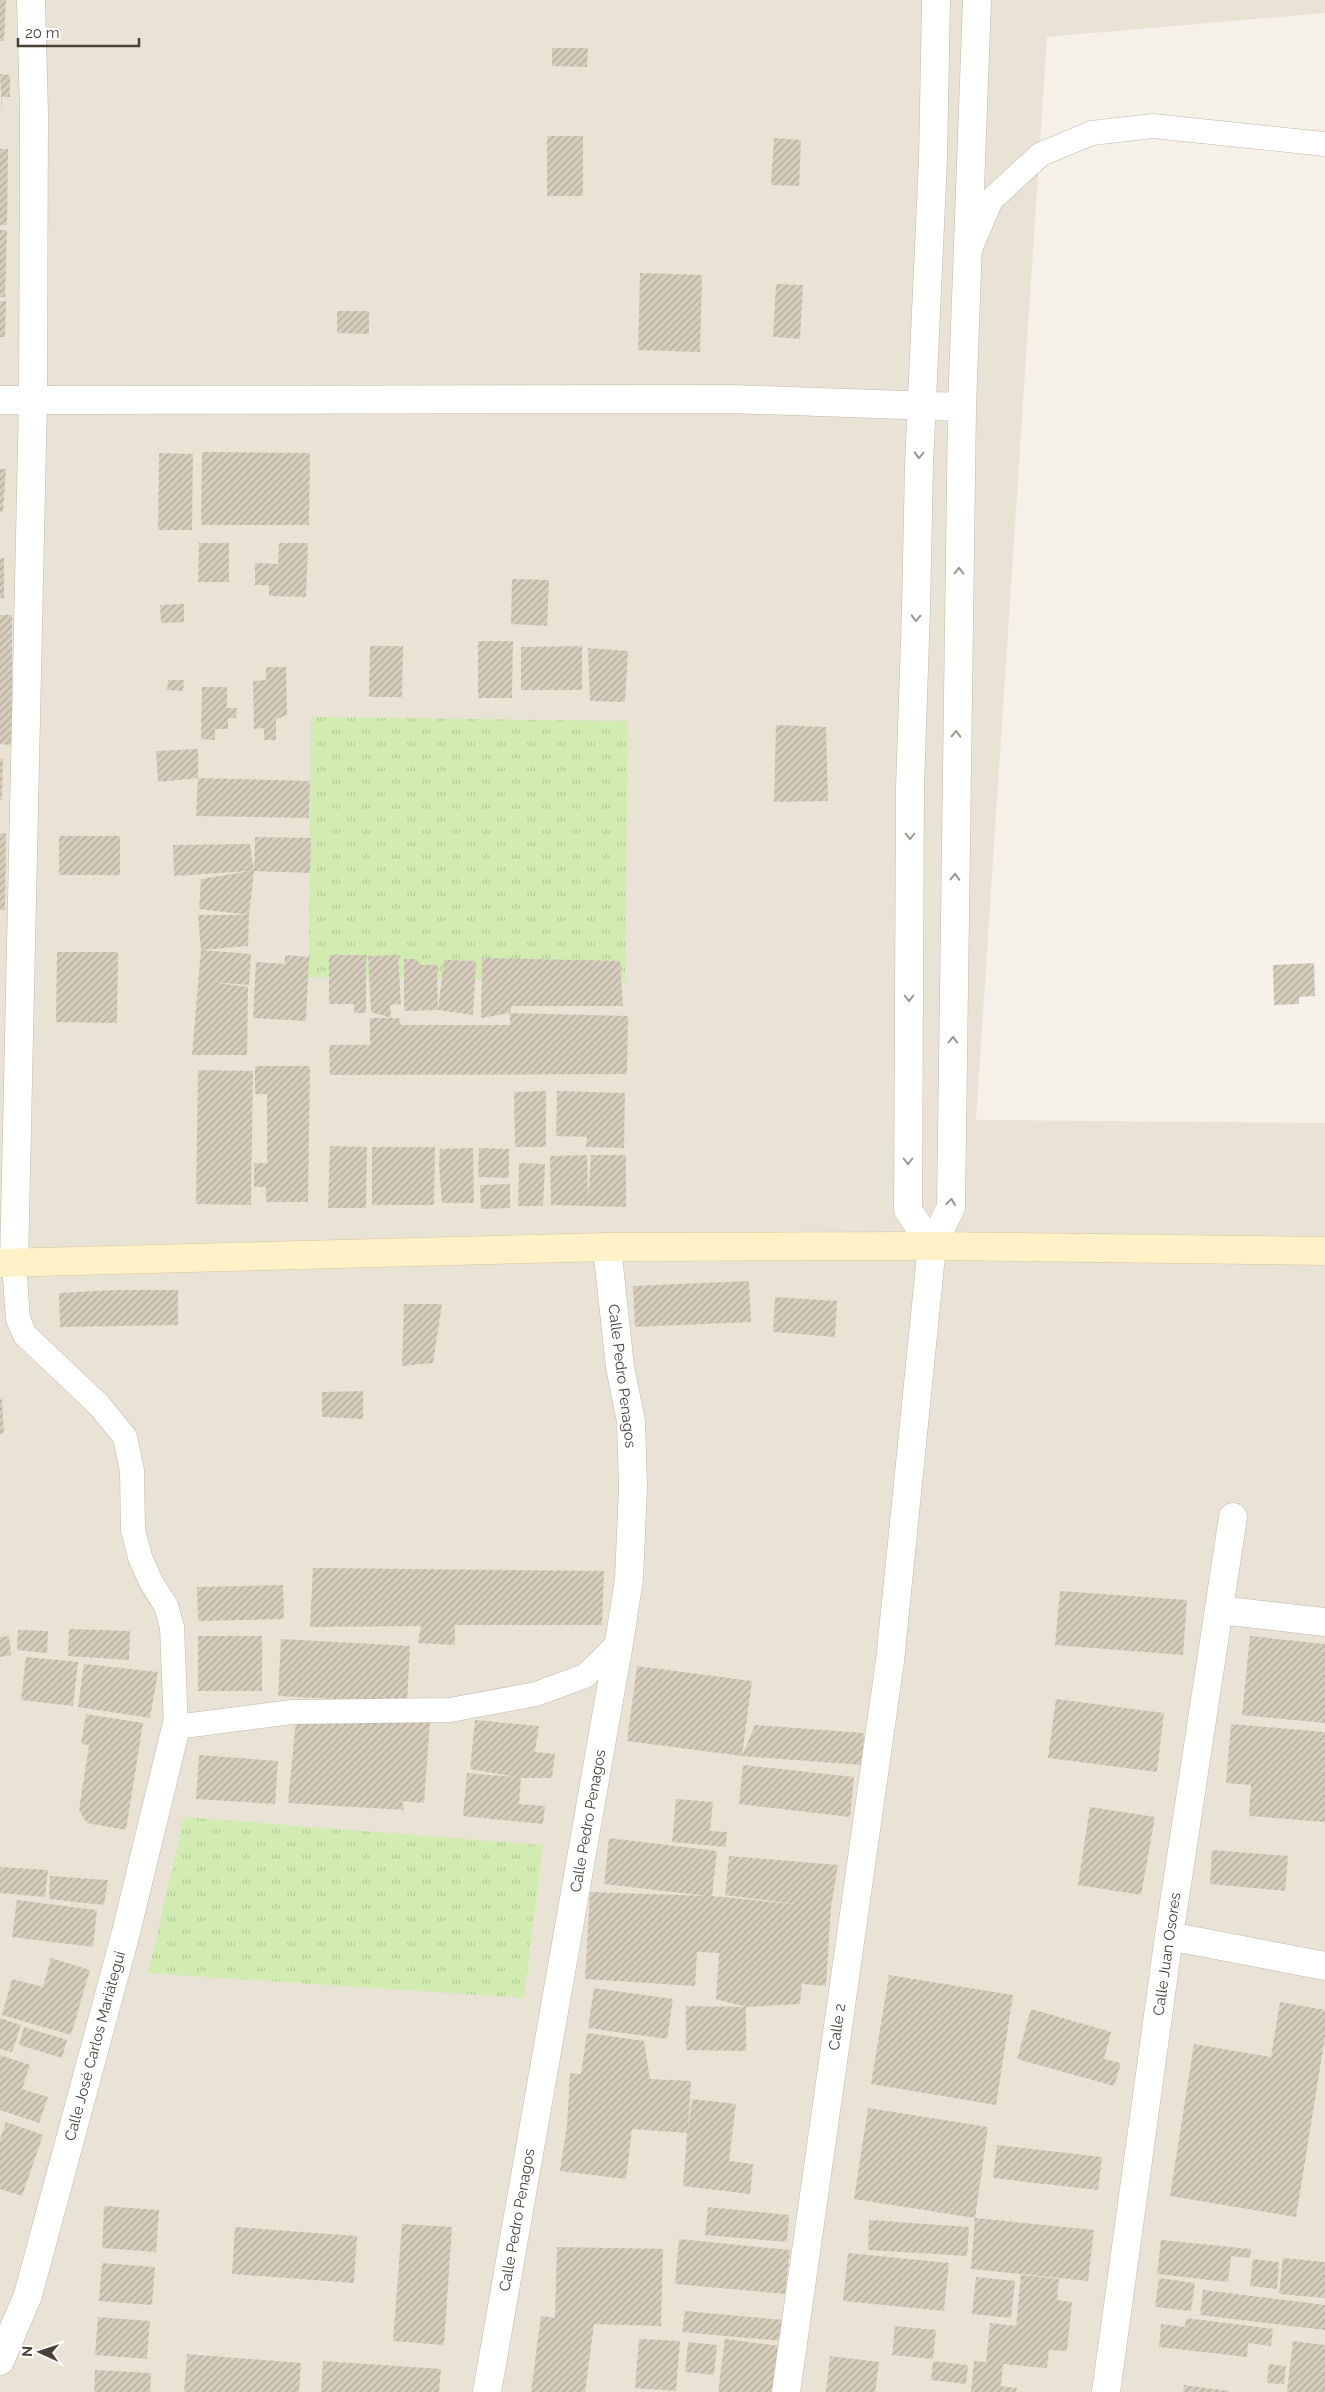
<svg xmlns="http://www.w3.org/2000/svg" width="1325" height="2392" viewBox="0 0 1325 2392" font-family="Raleway,sans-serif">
<defs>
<pattern id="grass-tufts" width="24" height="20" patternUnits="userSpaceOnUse" patternTransform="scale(1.25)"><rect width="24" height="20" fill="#d1ebb0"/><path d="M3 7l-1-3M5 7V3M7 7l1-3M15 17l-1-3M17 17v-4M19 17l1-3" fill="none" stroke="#b5cb98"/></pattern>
<pattern id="building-hatch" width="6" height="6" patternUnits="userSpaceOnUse" patternTransform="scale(1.25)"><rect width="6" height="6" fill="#d7cdbd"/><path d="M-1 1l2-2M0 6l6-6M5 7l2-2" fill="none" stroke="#b0a89a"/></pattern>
</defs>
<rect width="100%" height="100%" fill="#f5f1e9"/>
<path fill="#e9e3d6" d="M0,0H1325V13L1047,37L976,1120L1325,1123V2392H0Z"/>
<path fill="url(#grass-tufts)" d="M311,717L628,721L625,982L307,977L309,957Z
M184,1817L543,1845L524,1998L148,1973Z"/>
<path fill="url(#building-hatch)" d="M0,0H6L4,41H0Z
M552,48H588L587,67L552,66Z
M0,74L10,75V97H2V114Z
M547,136H583V196H547Z
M774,138L801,140L799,186L771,185Z
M0,149H8L7,225H0Z
M0,230H7L5,297H0Z
M640,273L702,275L700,352L638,350Z
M776,284L803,285L800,339L773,337Z
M0,301H6L5,337H0Z
M337,311H369V334L337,333Z
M202,452L310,453L309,525H201Z
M159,453L193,454L192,530H158Z
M0,469H6L3,512H0Z
M199,543H229V582H198Z
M279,543H308L306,597L269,596V585H255V563L278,564Z
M0,558H4V598H0Z
M512,579L549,580L547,626L511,624Z
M184,604V622L161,623L160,605Z
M0,615H12V745L0,744Z
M478,641H513L512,698H478Z
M370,646H403L402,697H369Z
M582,646V690H521V647Z
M588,648L628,651L625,702L590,701Z
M266,667H286L287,715L276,719V740H264V728L254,729L253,681L266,680Z
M168,680H184L183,691L167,690Z
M202,687H227V708H237L236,718H228V729H215V740L201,739Z
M776,725L826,727L828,801L774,802Z
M198,749V778L158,782L156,751Z
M0,759H3L2,800H0Z
M198,778L310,781L309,818L196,816Z
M0,833H6L5,910H0Z
M59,836H120V875H59Z
M255,837L311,838L310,873L254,871L249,915L199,909L201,879L250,871L174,876L173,845L250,844L254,871Z
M198,915H249L248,946L201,950L251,954L249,985L211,982L248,987L247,1055H192L201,950Z
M57,952H118L117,1023L56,1022Z
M285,955L309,957L306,1021L253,1018L256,962L285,964Z
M329,955H366V1013H354V1004H329Z
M398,955L401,1004L390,1005L391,1018L371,1012L368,956Z
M482,958L620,961L623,1006H512L510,1013L481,1018Z
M404,959H416L421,965H437L438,1010L444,960L476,961L473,1015L438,1010L404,1011Z
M1314,963L1315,996L1299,997V1004L1274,1005L1273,965Z
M510,1013L628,1016L627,1074L330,1075L329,1045H370V1018H399L401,1025H510Z
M255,1066H310L308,1202H266V1187H254V1163H267V1094H255Z
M198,1070L253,1071L251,1205L196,1204Z
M546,1091V1147H515L514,1092Z
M557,1091L625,1093L624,1148L586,1147L587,1137L556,1136Z
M330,1146L367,1147L366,1208H328Z
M372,1147H435L434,1205H372Z
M473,1148L474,1203H442L439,1165L440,1149Z
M479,1148L509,1149V1178L478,1177Z
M587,1155L588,1199L591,1155H626V1207L551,1205L550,1156Z
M519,1163L545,1164L543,1206H518Z
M510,1184V1208L481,1209L480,1185Z
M749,1281L751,1322L635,1327L633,1286Z
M115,1290H178V1325L60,1327L59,1293Z
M775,1297L837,1301L835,1337L773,1332Z
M404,1304H442L433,1363L402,1366Z
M363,1391V1419L322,1417V1392Z
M0,1399H2L4,1434H0Z
M313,1568L604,1571L602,1625H455V1645L418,1643L421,1626L310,1627Z
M283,1585L284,1619L198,1621L197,1587Z
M1060,1591L1187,1600L1183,1655L1055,1645Z
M69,1629L130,1631L129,1660L68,1656Z
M18,1630L48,1631L47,1653L17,1650Z
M9,1636L11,1655L0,1657V1637Z
M198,1636H262V1691H198Z
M1250,1636L1325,1644V1723L1242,1715Z
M281,1639L410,1646L407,1703L278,1696Z
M26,1657L78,1662L73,1706L21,1700Z
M84,1664L158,1672L150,1718L78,1707Z
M637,1666L752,1681L742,1756L755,1725L864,1733L862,1765L742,1756L627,1741Z
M1056,1699L1164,1713L1157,1772L1048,1758Z
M86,1714L143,1723L126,1830L87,1823L79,1810L89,1745L81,1744Z
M296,1719L430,1722L424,1803L402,1801L404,1810L288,1803Z
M475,1720L539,1726L535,1752L555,1754L552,1778H521L519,1804L545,1806L543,1824L463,1816L467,1773L516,1777L470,1769Z
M1231,1724L1325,1732V1822L1249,1816L1251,1785L1226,1783Z
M199,1755L278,1761L275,1804L196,1799Z
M743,1765L854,1777L850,1817L739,1804Z
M676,1799L713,1802L710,1831L727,1832L726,1847L672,1842Z
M1090,1807L1155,1817L1141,1895L1078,1885Z
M609,1838L717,1851L712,1896L804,1905L725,1895L729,1856L838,1865L831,1907L826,1986L802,1984L800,2004L746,2007L716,1999L719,1953L697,1952L695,1986L585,1979L590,1892L707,1896L604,1884Z
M1212,1850L1288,1856L1285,1891L1210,1884Z
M0,1867L48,1870L45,1897L0,1893Z
M50,1876L108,1880L104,1905L49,1899Z
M17,1900L97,1910L93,1947L12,1937Z
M51,1958L90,1970L71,2035L2,2015L12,1979L43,1987Z
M889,1975L1013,1995L996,2105L871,2084Z
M594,1988L673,1999L667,2039L588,2028Z
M1280,2002L1325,2010V2037L1296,2217L1170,2196L1194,2044L1271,2057Z
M686,2006L746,2007V2051L686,2050Z
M1031,2009L1111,2032L1104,2059L1121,2063L1114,2086L1017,2059Z
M0,2018L21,2025L12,2052L0,2049Z
M24,2027L67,2040L62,2058L19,2045Z
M587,2033L644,2041L650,2079L691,2081L688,2129L692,2099L736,2104L729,2161L753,2164L750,2194L683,2186L687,2133L632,2129L626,2179L560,2171L567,2125L570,2073L581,2074Z
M0,2055L30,2065L22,2089L48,2097L39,2123L0,2110Z
M868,2108L988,2127L975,2218L854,2199Z
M6,2122L43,2135L22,2196L0,2189V2139Z
M997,2145L1102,2157L1098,2190L993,2178Z
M104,2206L159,2210L156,2252L102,2248Z
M708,2207L789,2215L787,2242L705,2235Z
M975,2218L1094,2230L1088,2281L971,2269Z
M869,2220L969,2227L967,2256L868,2250Z
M402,2224L452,2227L444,2345L393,2341Z
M235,2227L357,2236L354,2283L232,2274Z
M679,2239L790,2250L785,2294L675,2284Z
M1161,2240L1251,2249L1250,2258L1231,2256L1228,2282L1157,2274Z
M557,2247L663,2249L661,2326L594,2324L585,2392H531L541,2316L555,2318Z
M848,2253L949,2263L944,2311L843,2301Z
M1283,2258L1325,2262V2298L1279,2294Z
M1253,2259L1279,2262L1277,2289L1250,2286Z
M102,2263L155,2267L152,2305L99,2301Z
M1021,2275L1059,2279L1057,2300L1072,2302L1067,2351L1049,2350L1047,2368L1003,2364L1001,2386L1017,2388L1016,2392H971L974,2361L986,2362L990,2323L1016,2326Z
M976,2277L1015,2281L1011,2318L972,2314Z
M1159,2278L1195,2283L1191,2311L1155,2307Z
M1203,2290L1325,2305V2330L1200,2315Z
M685,2311L784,2320L782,2341L682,2332Z
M98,2317L150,2321L147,2359L95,2355Z
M1186,2318L1273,2329L1271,2346L1248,2343L1247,2357L1159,2347L1161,2324L1185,2327Z
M895,2326L936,2330L933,2359L892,2355Z
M639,2339L680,2341L676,2391L635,2388Z
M725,2339L781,2346L775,2392H718Z
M1293,2341L1325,2345V2392H1287Z
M688,2342L717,2345L714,2375L685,2372Z
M187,2354L301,2363L299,2392H184Z
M830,2356L879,2362L875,2392H826Z
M323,2361L441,2369L439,2392H321Z
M933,2361L968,2365L966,2384L931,2380Z
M1269,2364L1286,2366L1284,2384L1267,2383Z
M95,2370L151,2373L150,2392H94Z
M1184,2385L1229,2391V2392H1183Z"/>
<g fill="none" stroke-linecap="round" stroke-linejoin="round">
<defs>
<path id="lane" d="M970,249L991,200L1041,154L1092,133L1153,126L1325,144
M14,1264L18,1319L25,1335L99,1405L125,1437L132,1471L133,1530L140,1557L151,1582L166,1606L172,1627L176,1727L292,1712L450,1710L536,1694L585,1676L619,1643"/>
<path id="street" d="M0,400L731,399L962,407
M932,1246L908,1210L910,787L916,610L919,464L933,160L936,0
M14,1264L33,400L34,114L31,0
M1219,1610L1325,1622
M1169,1936L1325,1966
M0,2361L28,2295L125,1936L176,1727
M487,2392L619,1643L629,1579L633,1488L631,1421L620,1367L607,1247
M786,2392L890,1661L932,1246L951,1207L962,407L977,0
M1106,2392L1169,1936L1233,1517"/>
<path id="secondary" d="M0,1263L607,1247L932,1246L1325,1251"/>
</defs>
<use href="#lane" stroke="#c1b9ab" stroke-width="25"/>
<use href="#street" stroke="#c1b9ab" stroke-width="29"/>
<use href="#secondary" stroke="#d7c697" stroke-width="29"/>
<use href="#lane" stroke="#fff" stroke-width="24"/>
<use href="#street" stroke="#fff" stroke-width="28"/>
<use href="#secondary" stroke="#fff2c9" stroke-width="28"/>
</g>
<defs><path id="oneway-chevron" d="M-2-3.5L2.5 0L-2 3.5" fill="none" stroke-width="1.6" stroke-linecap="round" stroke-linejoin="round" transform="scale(1.25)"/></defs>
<g stroke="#9b9791">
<use href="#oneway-chevron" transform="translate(919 455) rotate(92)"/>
<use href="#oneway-chevron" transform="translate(959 571) rotate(-89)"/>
<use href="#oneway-chevron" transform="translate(916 618) rotate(92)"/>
<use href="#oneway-chevron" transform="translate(956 734) rotate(-89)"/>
<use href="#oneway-chevron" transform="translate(910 836) rotate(90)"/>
<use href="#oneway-chevron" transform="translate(955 877) rotate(-89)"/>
<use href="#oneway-chevron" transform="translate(909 998) rotate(90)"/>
<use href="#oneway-chevron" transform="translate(953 1040) rotate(-89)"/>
<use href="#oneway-chevron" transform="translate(908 1161) rotate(90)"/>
<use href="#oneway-chevron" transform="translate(951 1202) rotate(-84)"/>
</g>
<g text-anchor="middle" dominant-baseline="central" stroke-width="4.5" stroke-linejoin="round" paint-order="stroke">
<g font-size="15" fill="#494237" stroke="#fff">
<text transform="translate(622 1376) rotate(83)">Calle Pedro Penagos</text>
<text transform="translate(588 1821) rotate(-80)">Calle Pedro Penagos</text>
<text transform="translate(1167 1954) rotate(-82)">Calle Juan Osores</text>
<text transform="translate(837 2027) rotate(-82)">Calle 2</text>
<text transform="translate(95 2046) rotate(-75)">Calle José Carlos Mariátegui</text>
<text transform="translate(517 2220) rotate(-80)">Calle Pedro Penagos</text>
</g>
</g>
<g transform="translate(40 2352) rotate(273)" stroke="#ffffff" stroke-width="4" paint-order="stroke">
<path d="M0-4L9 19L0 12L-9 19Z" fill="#494237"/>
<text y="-8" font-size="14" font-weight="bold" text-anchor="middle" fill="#494237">N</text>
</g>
<path d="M18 38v8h121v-8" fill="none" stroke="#494237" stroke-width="2.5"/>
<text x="25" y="38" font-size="15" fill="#494237" stroke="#ffffff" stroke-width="4" paint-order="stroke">20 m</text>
</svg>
